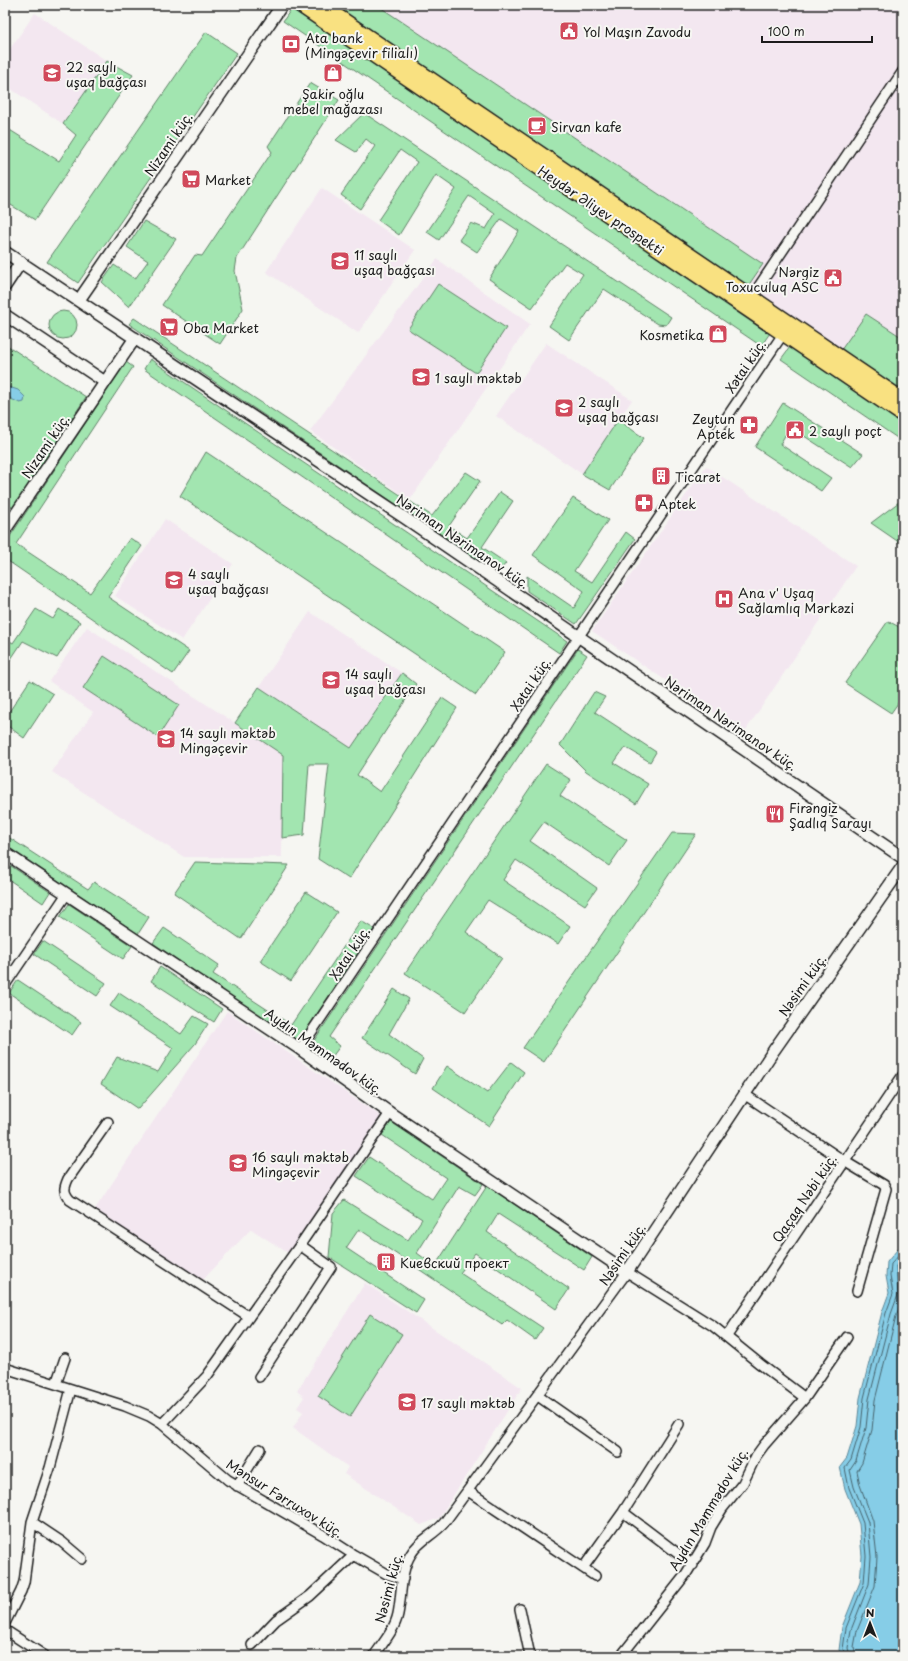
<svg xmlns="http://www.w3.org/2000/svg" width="908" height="1661" viewBox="0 0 908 1661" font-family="'Playpen Sans',sans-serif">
<rect width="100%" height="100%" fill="#f6f6f2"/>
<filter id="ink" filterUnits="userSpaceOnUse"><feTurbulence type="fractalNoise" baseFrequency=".025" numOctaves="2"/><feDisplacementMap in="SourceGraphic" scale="8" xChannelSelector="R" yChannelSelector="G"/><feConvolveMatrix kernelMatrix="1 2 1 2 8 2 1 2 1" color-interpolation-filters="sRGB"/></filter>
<g filter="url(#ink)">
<path fill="#f3e7f0" d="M364,5H903V396Z
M35,13L107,61L63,124L5,85V56Z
M322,188L415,250L358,333L266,272Z
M437,259L530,324L410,500L310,431Z
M546,343L632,400L582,474L496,416Z
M706,466L856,566L744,733L592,631Z
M165,519L233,564L182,640L115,596Z
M310,612L402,673L351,748L259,687Z
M87,627L283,754L282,857H184L52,772L93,712L49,681Z
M227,1011L382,1117L288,1253L251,1229L201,1282L95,1209Z
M365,1283L522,1388L439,1518L421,1525L344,1474L348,1467L293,1428L303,1412L297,1408L304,1397L297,1391Z"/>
<path fill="#a2e5b0" stroke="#5f8066" d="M330,5H377L763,264L748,286Z
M292,8L770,333L761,346L283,21Z
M206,32L237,53L78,283L47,262Z
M107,61L133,75L35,220L6,202H5V127L59,161L76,135L63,124Z
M310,83L339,100L237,258L235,271L243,309L220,344L162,305L195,255L202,256L272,152L268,146Z
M364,113L671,317L666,325L658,324L604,289L569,340L549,326L583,274L565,263L532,308L489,279L519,231L501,219L477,252L459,240L471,223L486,229L495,214L469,196L439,240L427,232L456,189L436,175L399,235L378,220L417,162L400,150L360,209L341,195L375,146L366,139L356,152L336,140Z
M144,221L176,239L129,307L102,282L114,265L135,279L148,261L127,247Z
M438,284L506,328L476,373L408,329Z
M49 325a14 14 0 1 1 28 0a14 14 0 1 1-28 0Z
M866,314L903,338V393L841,350Z
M134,318L432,516L466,472L480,481L449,526L467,538L500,492L513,501L482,547L506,563L498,573L129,324Z
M5,344L86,397L13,508L5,503Z
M790,347L903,423V442L781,359Z
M150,359L567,641L559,653L144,369Z
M126,362L133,367L16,544L90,593L130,538L142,546L108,597L189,651L173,674L5,559V544Z
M783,403L863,454L852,467L801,434L804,429L793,422L780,444L831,478L821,491L755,447Z
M618,420L644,438L610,490L582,474Z
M206,452L505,652L476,695L180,496Z
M573,498L608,520L574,571L592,582L626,532L635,539L576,624L527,591V576L574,608L584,591L533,555Z
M903,499V545L871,523Z
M36,609L53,619L59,609L80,622L57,658L23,641L5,668V638L13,643Z
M888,621L903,629V696L891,713L845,683Z
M578,649L587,655L329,1037L340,1046L329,1061L309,1048Z
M104,656L179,705L158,737L83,688Z
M402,673L416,684L357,775L380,792L442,698L457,708L349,879L318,859L329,764H309L304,835L282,838L283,755L235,723L259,687L351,748Z
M30,680L53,694L24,738L5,724V718Z
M594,692L605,697L595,712L656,752L650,762L625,747L614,763L648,784L636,804L586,771L560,745Z
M546,764L571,780L560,796L627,840L609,866L544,822L530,841L597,888L585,905L516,860L503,880L570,926L558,944L488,900L466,932L502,958L465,1012L405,973Z
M672,833L696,834L544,1062L523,1048Z
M5,835L88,889L94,882L149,917L138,934L5,845Z
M5,862L50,892L43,903L5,877Z
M195,862L289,865L241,939L174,893Z
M306,892L337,912L291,981L260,961Z
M69,904L132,946L123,959L60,917Z
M361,921L374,929L298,1042L153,943L164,928L219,965L213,974L291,1025Z
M43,941L106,983L97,996L34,954Z
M160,967L222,1009L214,1022L151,981Z
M18,980L81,1022L72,1035L9,993Z
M394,989L409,999L389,1034L423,1059L415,1074L362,1038Z
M119,993L181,1034L194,1016L208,1024L195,1044L138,1109L101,1084L117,1057L158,1072L173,1048L110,1006Z
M511,1062L524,1072L489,1126L433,1088L447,1066L487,1093Z
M391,1122L483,1184L475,1195L459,1186L417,1253L435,1266L487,1186L592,1257L584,1270L498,1214L487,1232L569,1289L556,1309L475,1253L460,1273L543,1328L535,1340L507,1320L502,1325L359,1229L346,1248L424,1300L416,1313L329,1257L333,1213L344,1200L408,1240L422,1219L356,1176L369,1157L432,1199L446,1178L382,1135Z
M370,1314L402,1334L350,1417L318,1396Z"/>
<path fill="#86cde7" stroke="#5c8696" d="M9,387L18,390L25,397L24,402L20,403L11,399L5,391Z
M903,1247V1656H842L839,1650L842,1627L860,1582L862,1556L859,1524L845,1489L840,1467L847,1458L857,1426L860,1398L882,1312L889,1293L886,1276L887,1262L897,1250Z"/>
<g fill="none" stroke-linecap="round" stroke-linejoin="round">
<path stroke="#46636d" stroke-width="1" d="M845,1656L843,1649L846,1628L864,1583L866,1556L863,1523L849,1488L845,1468L851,1460L861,1427L864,1398L886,1313L893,1294L890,1276L891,1264L903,1251
M850,1656L848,1648L851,1630L869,1584L871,1557L868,1522L854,1487L850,1470L856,1461L866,1428L869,1399L891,1314L898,1295L896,1266L903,1257
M856,1656L854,1647L857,1631L875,1586L877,1557L873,1521L860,1485L857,1471L862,1463L872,1430L875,1400L896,1316L903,1298"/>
<defs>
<path id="minor" d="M749,301L903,71
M5,985L66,895
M300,1049L783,334
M744,1094L844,1161L884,1185L886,1189L884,1196L857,1291
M108,1122L68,1179C64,1188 63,1192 70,1200L248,1316
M727,1336L903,1075
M5,1368L125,1406L149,1416L162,1424L228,1480L323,1535L354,1555L387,1574L403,1579
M259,1377L331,1267L300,1245
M56,1384L65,1358
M538,1396L618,1452
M162,1424L207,1376L300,1245L390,1113
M237,1486L260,1449
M468,1491L595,1576
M623,1512L693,1565
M32,1522L62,1542L82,1559
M583,1568L623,1512L679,1424
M520,1609L530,1656
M5,1623L21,1591L24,1582L32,1522L50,1468L71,1389
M5,1630L45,1656
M252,1645L276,1620L310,1596L354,1555
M374,1656C383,1643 395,1629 398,1614C402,1595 400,1571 411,1554C419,1540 434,1535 444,1523L627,1272L713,1326L760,1364L805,1398
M621,1656L686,1574L705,1543L711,1527L722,1509L743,1483L756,1456L764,1445L805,1398L847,1337"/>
<path id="tertiary" d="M5,252L405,518L903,858
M5,286L21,262
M79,300L282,5
M5,315L105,382
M5,530L135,338
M5,853L300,1049L390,1113L627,1272L774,1050L903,866"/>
<path id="primary" d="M300,5L903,415
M321,5L903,400"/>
</defs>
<use href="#minor" stroke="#1c1c1c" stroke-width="12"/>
<use href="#tertiary" stroke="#1c1c1c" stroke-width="14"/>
<use href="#primary" stroke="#1c1c1c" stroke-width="17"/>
<use href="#minor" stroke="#f6f6f2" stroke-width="9"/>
<use href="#tertiary" stroke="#f6f6f2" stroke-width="11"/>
<use href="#primary" stroke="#f9e181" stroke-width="14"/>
</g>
</g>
<defs>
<symbol id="civic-square" viewBox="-11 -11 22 22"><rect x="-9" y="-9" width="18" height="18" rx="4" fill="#d1495b" stroke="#f6f6f2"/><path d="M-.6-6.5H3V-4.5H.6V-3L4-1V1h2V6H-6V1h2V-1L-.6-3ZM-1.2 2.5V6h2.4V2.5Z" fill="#fff"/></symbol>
<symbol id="bank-square" viewBox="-11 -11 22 22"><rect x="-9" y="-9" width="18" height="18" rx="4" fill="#d1495b" stroke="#f6f6f2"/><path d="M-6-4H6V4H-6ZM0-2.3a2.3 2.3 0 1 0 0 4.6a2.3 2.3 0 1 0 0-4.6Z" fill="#fff"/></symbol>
<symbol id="school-square" viewBox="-11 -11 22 22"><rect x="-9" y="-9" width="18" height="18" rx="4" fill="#d1495b" stroke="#f6f6f2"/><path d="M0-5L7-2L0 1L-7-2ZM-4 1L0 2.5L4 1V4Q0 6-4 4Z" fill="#fff"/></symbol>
<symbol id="shop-square" viewBox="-11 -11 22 22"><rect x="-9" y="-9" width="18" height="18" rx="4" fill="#d1495b" stroke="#f6f6f2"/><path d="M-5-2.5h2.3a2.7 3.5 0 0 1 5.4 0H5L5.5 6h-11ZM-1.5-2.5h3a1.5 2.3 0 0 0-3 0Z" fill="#fff"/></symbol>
<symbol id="cafe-square" viewBox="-11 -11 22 22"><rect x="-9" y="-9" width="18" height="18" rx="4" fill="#d1495b" stroke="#f6f6f2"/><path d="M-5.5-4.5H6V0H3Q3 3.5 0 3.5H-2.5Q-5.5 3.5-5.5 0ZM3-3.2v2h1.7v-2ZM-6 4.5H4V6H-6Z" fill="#fff"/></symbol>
<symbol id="supermarket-square" viewBox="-11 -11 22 22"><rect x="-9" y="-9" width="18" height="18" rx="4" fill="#d1495b" stroke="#f6f6f2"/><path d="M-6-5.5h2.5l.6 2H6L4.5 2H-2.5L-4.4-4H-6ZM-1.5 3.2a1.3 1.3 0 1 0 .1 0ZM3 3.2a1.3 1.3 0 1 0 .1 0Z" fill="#fff"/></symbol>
<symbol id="pharmacy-square" viewBox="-11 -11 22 22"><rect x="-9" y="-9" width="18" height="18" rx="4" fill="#d1495b" stroke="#f6f6f2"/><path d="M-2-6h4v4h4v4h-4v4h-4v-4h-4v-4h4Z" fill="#fff"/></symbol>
<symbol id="building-square" viewBox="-11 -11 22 22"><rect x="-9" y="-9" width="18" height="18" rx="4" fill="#d1495b" stroke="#f6f6f2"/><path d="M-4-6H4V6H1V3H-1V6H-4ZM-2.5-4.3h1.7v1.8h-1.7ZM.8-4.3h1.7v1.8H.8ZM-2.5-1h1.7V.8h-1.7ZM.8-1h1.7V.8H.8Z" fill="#fff"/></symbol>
<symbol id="hospital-square" viewBox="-11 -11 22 22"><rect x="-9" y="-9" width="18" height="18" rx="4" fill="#d1495b" stroke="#f6f6f2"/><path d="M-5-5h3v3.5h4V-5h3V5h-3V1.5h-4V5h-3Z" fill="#fff"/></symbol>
<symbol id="restaurant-square" viewBox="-11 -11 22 22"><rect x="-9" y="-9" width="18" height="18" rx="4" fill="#d1495b" stroke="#f6f6f2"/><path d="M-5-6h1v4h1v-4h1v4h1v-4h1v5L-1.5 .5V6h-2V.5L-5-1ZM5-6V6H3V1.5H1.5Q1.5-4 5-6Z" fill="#fff"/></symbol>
</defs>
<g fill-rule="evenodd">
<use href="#civic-square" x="558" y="20" width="22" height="22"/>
<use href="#bank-square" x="280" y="33" width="22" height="22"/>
<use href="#school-square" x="41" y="62" width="22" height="22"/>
<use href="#shop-square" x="322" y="62" width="22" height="22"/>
<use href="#cafe-square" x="526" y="115" width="22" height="22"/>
<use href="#supermarket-square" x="180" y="168" width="22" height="22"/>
<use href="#school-square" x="329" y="250" width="22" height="22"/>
<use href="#civic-square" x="822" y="267" width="22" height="22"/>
<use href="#supermarket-square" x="158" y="316" width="22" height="22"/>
<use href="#shop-square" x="707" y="323" width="22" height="22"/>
<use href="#school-square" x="410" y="366" width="22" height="22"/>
<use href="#school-square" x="553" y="397" width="22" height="22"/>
<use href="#pharmacy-square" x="738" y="414" width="22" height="22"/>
<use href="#civic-square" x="784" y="419" width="22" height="22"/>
<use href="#building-square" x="650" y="465" width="22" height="22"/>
<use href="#pharmacy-square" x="633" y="492" width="22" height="22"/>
<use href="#school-square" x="163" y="569" width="22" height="22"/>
<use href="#hospital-square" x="713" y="588" width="22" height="22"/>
<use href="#school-square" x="320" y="669" width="22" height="22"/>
<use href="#school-square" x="155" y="728" width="22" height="22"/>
<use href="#restaurant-square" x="764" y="803" width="22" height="22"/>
<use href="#school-square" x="227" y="1152" width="22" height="22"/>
<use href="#building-square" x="375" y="1251" width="22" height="22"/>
<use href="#school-square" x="396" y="1391" width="22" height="22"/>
</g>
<g text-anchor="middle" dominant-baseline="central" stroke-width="4" stroke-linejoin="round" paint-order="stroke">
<g font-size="13" fill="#1c1c1c" stroke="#f6f6f2" text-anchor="start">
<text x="583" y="31">Yol Maşın Zavodu</text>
<text x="305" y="37">Ata bank<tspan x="305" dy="15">(Mingəçevir filialı)</tspan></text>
<text x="66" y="66">22 saylı<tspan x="66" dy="15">uşaq bağçası</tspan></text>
<text x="333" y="93" text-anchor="middle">Şakir oğlu<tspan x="333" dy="15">mebel mağazası</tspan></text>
<text x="551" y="126">Sirvan kafe</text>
<text x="205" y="179">Market</text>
<text x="354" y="254">11 saylı<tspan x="354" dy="15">uşaq bağçası</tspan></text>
<text x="819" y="271" text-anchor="end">Nərgiz<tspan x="819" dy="15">Toxuculuq ASC</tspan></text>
<text x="183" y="327">Oba Market</text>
<text x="704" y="334" text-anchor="end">Kosmetika</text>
<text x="435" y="377">1 saylı məktəb</text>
<text x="578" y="401">2 saylı<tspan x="578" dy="15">uşaq bağçası</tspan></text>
<text x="735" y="418" text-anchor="end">Zeytun<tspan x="735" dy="15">Aptek</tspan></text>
<text x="809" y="430">2 saylı poçt</text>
<text x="675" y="476">Ticarət</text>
<text x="658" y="503">Aptek</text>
<text x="188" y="573">4 saylı<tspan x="188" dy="15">uşaq bağçası</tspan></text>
<text x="738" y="592">Ana v' Uşaq<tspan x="738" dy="15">Sağlamlıq Mərkəzi</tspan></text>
<text x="345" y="673">14 saylı<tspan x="345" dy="15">uşaq bağçası</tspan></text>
<text x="180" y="732">14 saylı məktəb<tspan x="180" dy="15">Mingəçevir</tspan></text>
<text x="789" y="807">Firəngiz<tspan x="789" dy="15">Şadlıq Sarayı</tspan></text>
<text x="252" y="1156">16 saylı məktəb<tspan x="252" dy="15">Mingəçevir</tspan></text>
<text x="400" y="1262">Киевский проект</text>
<text x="421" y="1402">17 saylı məktəb</text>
</g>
<g font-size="13" fill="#1c1c1c" stroke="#f6f6f2">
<text transform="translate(168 144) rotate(-56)">Nizami küç.</text>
<text transform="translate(601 210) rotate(34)">Heydər Əliyev prospekti</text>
<text transform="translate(745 366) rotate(-56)">Xətai küç.</text>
<text transform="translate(45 446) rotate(-56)">Nizami küç.</text>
<text transform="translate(463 541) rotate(34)">Nəriman Nərimanov küç.</text>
<text transform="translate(530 684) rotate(-56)">Xətai küç.</text>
<text transform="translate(731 723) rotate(34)">Nəriman Nərimanov küç.</text>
<text transform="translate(349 953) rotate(-56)">Xətai küç.</text>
<text transform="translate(802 985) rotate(-55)">Nəsimi küç.</text>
<text transform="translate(324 1051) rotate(35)">Aydın Məmmədov küç.</text>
<text transform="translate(804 1198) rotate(-56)">Qaçaq Nəbi küç.</text>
<text transform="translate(622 1254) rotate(-56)">Nəsimi küç.</text>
<text transform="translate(285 1498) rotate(32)">Mənsur Fərruxov küç.</text>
<text transform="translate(708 1509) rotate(-59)">Aydın Məmmədov küç.</text>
<text transform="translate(388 1588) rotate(-75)">Nəsimi küç.</text>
</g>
</g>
<rect width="908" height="1661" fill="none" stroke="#f6f6f2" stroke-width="20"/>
<rect x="10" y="10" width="888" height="1641" fill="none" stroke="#1c1c1c" stroke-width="1.5" filter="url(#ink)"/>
<g transform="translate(870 1623)" stroke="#f6f6f2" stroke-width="3" paint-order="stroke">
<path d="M0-3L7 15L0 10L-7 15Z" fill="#1c1c1c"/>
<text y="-6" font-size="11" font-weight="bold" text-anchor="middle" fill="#1c1c1c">N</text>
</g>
<path d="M762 36v6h110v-6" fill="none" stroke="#1c1c1c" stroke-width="2"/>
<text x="768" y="36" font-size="12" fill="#1c1c1c" stroke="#f6f6f2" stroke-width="3" paint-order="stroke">100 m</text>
</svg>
